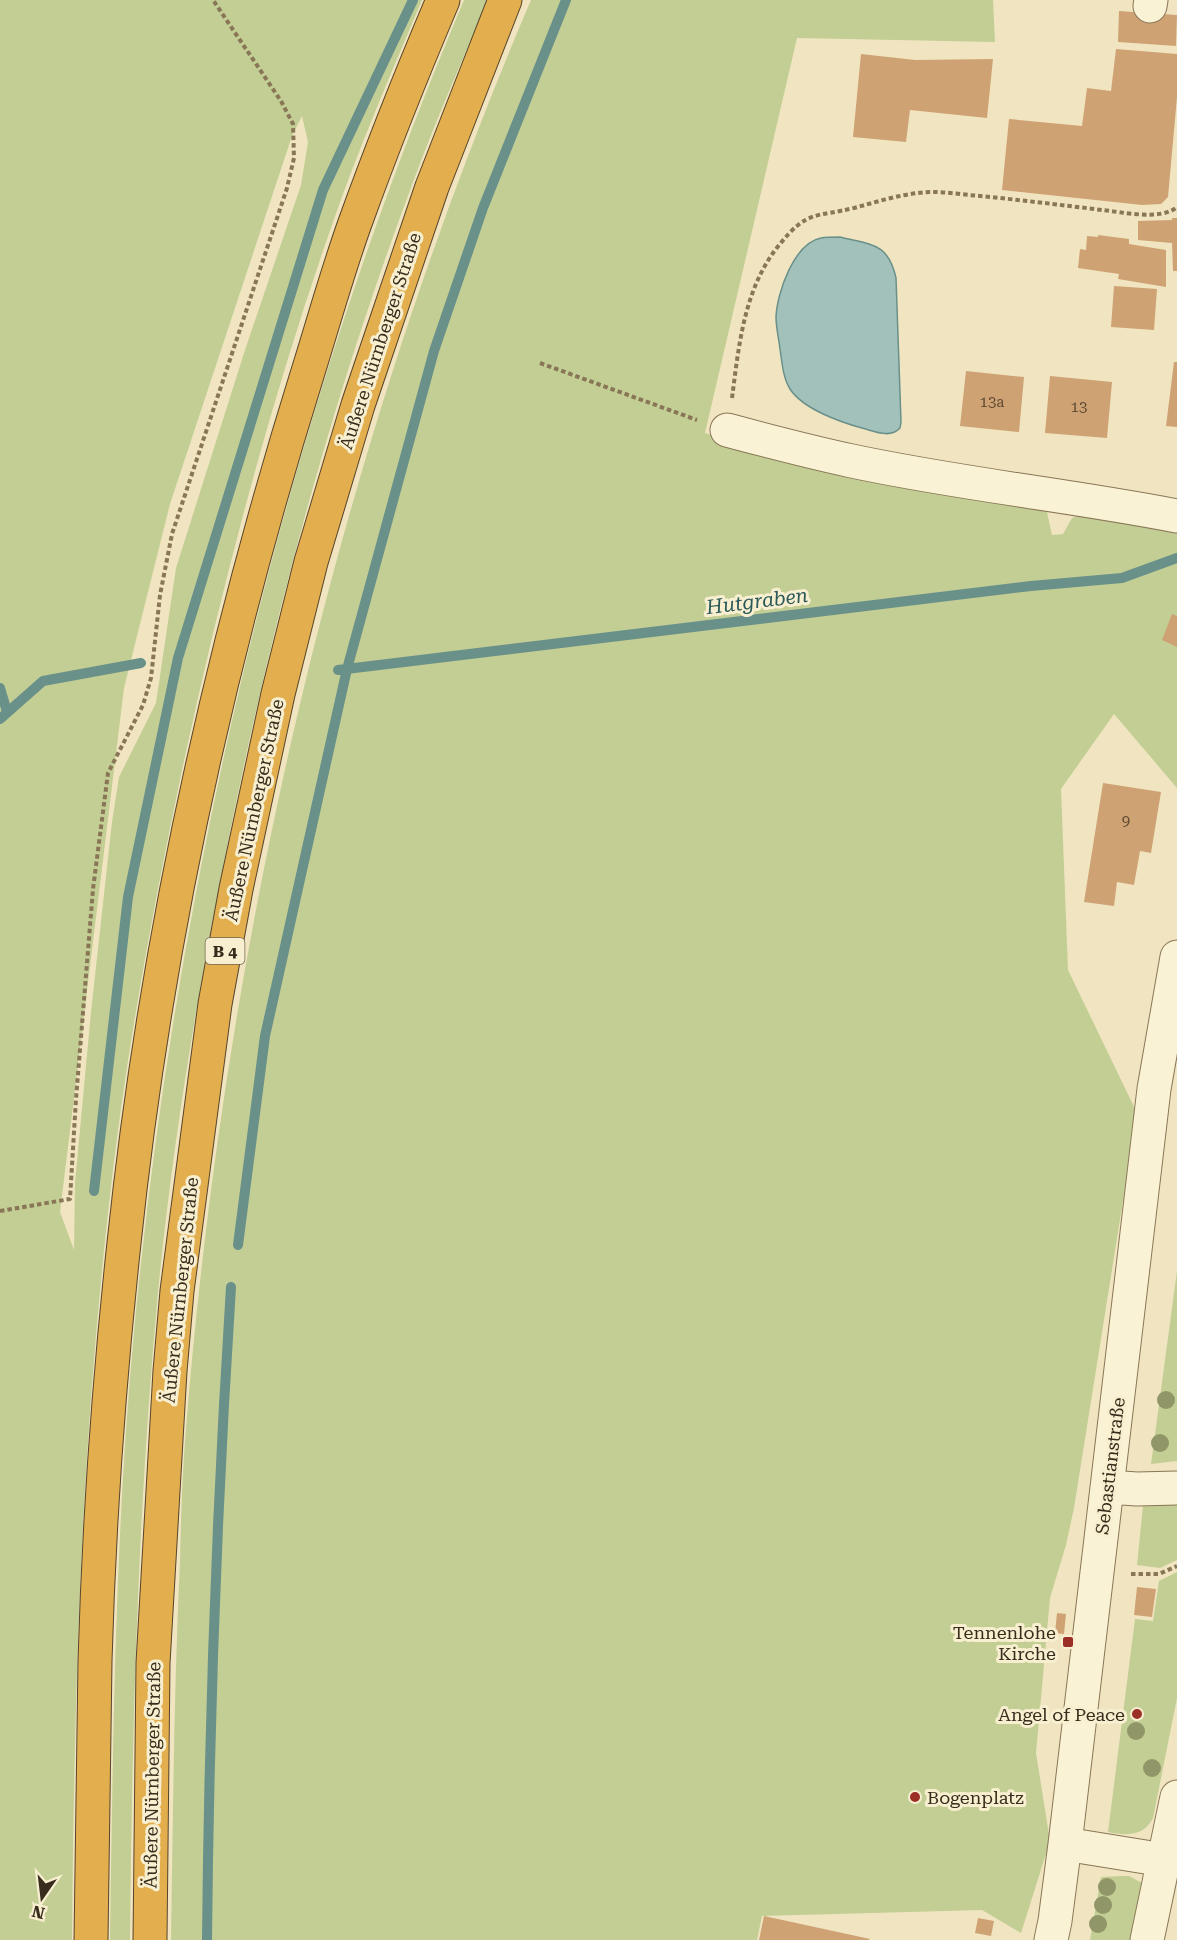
<svg xmlns="http://www.w3.org/2000/svg" width="1177" height="1940" viewBox="0 0 1177 1940" font-family="'Roboto Serif',serif">
<rect width="100%" height="100%" fill="#f0e5c0"/>
<path fill="#c2ce94" fill-rule="evenodd" d="M0,0H422C395,64 367,129 343,194C275,382 224,575 182,770C151,917 124,1064 108,1213C81,1454 74,1697 72,1940H0ZM302,116L308,142L301,185L245,350L176,568L156,703L119,777L112,822L91,1012L75,1183L74,1250L60,1212L124,688L170,504L292,136Z
M464,0H488C462,61 435,122 412,185C329,406 268,636 223,867C195,1007 172,1149 158,1292C138,1507 132,1723 130,1940H110C113,1737 115,1534 134,1332C177,875 285,423 464,0Z
M531,0H993L995,42L797,38L705,433L842,474L1036,506L1047,512L1052,535L1063,534L1072,518L1087,513L1177,530V788L1114,714L1061,789L1068,970L1137,1113L1074,1508L1066,1545L1050,1598L1036,1753L1050,1841L1021,1933L982,1910L762,1916L757,1940H171C173,1813 174,1687 180,1561C181,1521 182,1481 185,1441C223,950 337,453 531,0Z
M1177,1271V1461L1151,1464Z
M1164,1502L1177,1504V1560L1160,1568L1137,1565L1143,1506Z
M1177,1572V1698L1153,1818C1144,1836 1127,1836 1108,1832L1135,1619L1153,1621L1159,1581Z
M1122,1876H1129L1142,1883L1130,1940H1090L1101,1877Z"/>
<path fill="#a3c1bb" stroke="#6a908a" stroke-width="1.5" d="M840,237C871,245 888,242 896,278L901,422L900,428C890,439 874,431 862,428C840,422 803,409 790,389C783,378 782,362 780,349C779,339 776,328 776,317C777,293 794,243 821,238C827,237 834,237 840,237Z"/>
<g fill="none" stroke-linecap="round" stroke-linejoin="round">
<path stroke="#6a908a" stroke-width="10" d="M338,670L1031,586L1122,578L1177,558
M0,688L7,712
M0,719L43,681L141,663
M94,1191L128,897L178,658L323,190L413,0
M238,1245L265,1036L347,669L434,351L483,208L566,0
M207,1940C209,1722 217,1504 231,1287"/>
</g>
<path fill="#cfa274" d="M1119,11L1177,15L1176,46L1118,42Z
M1116,49L1177,54V97L1168,197L1161,204L1142,205L1002,190L1009,119L1082,126L1087,88L1111,91Z
M861,54L915,60L993,59L987,118L910,110L906,142L853,137Z
M1172,218H1177V271H1173L1172,243L1138,240V221L1172,220Z
M1098,235L1129,239V244L1166,250V287L1118,279L1119,274L1078,268L1080,249L1086,250L1087,236L1098,237Z
M1114,286L1157,289L1154,330L1111,327Z
M1174,362H1177V427L1166,426Z
M966,371L1024,377L1019,432L960,426Z
M1050,376L1112,382L1107,438L1045,433Z
M1172,614L1177,616V647L1162,640Z
M1103,783L1161,792L1151,853L1140,851L1134,885L1117,882L1114,906L1084,902Z
M1137,1587L1156,1589L1152,1617L1134,1615Z
M1057,1613L1066,1614L1064,1634L1055,1633Z
M764,1916L870,1939L869,1940H759Z
M978,1918L994,1921L991,1936L975,1933Z"/>
<g fill="none" stroke-linecap="round" stroke-linejoin="round">
<defs>
<path id="minor" d="M1150,6L1151,0
M727,430C768,441 810,452 852,461C959,484 1069,495 1177,516
M1107,1487L1137,1489L1177,1488
M1065,1844L1164,1860
M1051,1940L1055,1921L1065,1844L1154,1089L1177,957
M1147,1940L1177,1797"/>
<path id="highway" d="M91,1940C93,1847 93,1754 95,1661C99,1521 109,1381 124,1243C155,948 219,657 307,375C323,324 337,273 355,223C382,148 412,73 443,0
M150,1940L153,1663L170,1371L177,1291L215,1004L236,889L278,694L311,562L358,405L432,187L505,0"/>
</defs>
<use href="#minor" stroke="#897657" stroke-width="35"/>
<use href="#highway" stroke="#57442c" stroke-width="35"/>
<path stroke="#897657" stroke-width="4" stroke-dasharray="4.5 3" stroke-linecap="butt" d="M540,363L697,420
M732,398C739,345 744,287 780,244C807,210 817,217 854,208C880,201 907,192 934,192C949,192 965,195 980,196C1021,200 1061,205 1102,210C1122,212 1161,221 1177,207
M0,1211L70,1199L76,1099L93,889L108,773L143,705L151,678L160,595L172,534L287,188L294,158L293,124L281,101L213,0
M1131,1574H1159L1177,1566"/>
<use href="#minor" stroke="#faf2d4" stroke-width="33"/>
<use href="#highway" stroke="#e3ae4d" stroke-width="33"/>
</g>
<g fill="#919669">
<circle cx="1166" cy="1400" r="9"/>
<circle cx="1160" cy="1443" r="9"/>
<circle cx="1136" cy="1731" r="9"/>
<circle cx="1152" cy="1768" r="9"/>
<circle cx="1107" cy="1887" r="9"/>
<circle cx="1103" cy="1905" r="9"/>
<circle cx="1098" cy="1924" r="9"/>
</g>
<g fill="#9b2e25" stroke="#f7efd0" stroke-width="2">
<rect x="1062" y="1636" width="12" height="12" rx="3"/>
<circle cx="1137" cy="1714" r="6"/>
<circle cx="915" cy="1797" r="6"/>
</g>
<g text-anchor="middle" dominant-baseline="central" stroke-width="6" stroke-linejoin="round" paint-order="stroke">
<g font-size="15" fill="#5e4a32">
<text x="992" y="402">13a</text>
<text x="1079" y="407">13</text>
<text x="1126" y="821">9</text>
</g>
<rect fill="#f7efd0" stroke="#716652" stroke-width="1.5" x="205.5" y="938" width="39" height="26" rx="4.5"/>
<g font-size="16" font-weight="bold" fill="#382c1c">
<text x="225" y="951">B 4</text>
</g>
<g font-size="18" fill="#382c1c" stroke="#f7efd0">
<text transform="translate(380 341) rotate(-72)">Äußere Nürnberger Straße</text>
<text transform="translate(254 810) rotate(-78)">Äußere Nürnberger Straße</text>
<text transform="translate(180 1290) rotate(-84)">Äußere Nürnberger Straße</text>
<text transform="translate(1110 1466) rotate(-83)">Sebastianstraße</text>
<text transform="translate(152 1775) rotate(-89)">Äußere Nürnberger Straße</text>
</g>
<g font-size="18" fill="#382c1c" stroke="#f7efd0" text-anchor="end">
<text x="1056" y="1632">Tennenlohe<tspan x="1056" dy="21">Kirche</tspan></text>
<text x="1125" y="1714">Angel of Peace</text>
<text x="927" y="1797" text-anchor="start">Bogenplatz</text>
</g>
<g font-size="20" font-style="italic" fill="#2b5859" stroke="#f7efd0">
<text transform="translate(757 601) rotate(-7)">Hutgraben</text>
</g>
</g>
<g transform="translate(42 1898) rotate(194)" stroke="#f7efd0" stroke-width="4.5" paint-order="stroke">
<path d="M0-4.5L10 22L0 15L-10 22Z" fill="#382c1c"/>
<text y="-9" font-size="16" font-weight="bold" text-anchor="middle" fill="#382c1c">N</text>
</g>
</svg>
